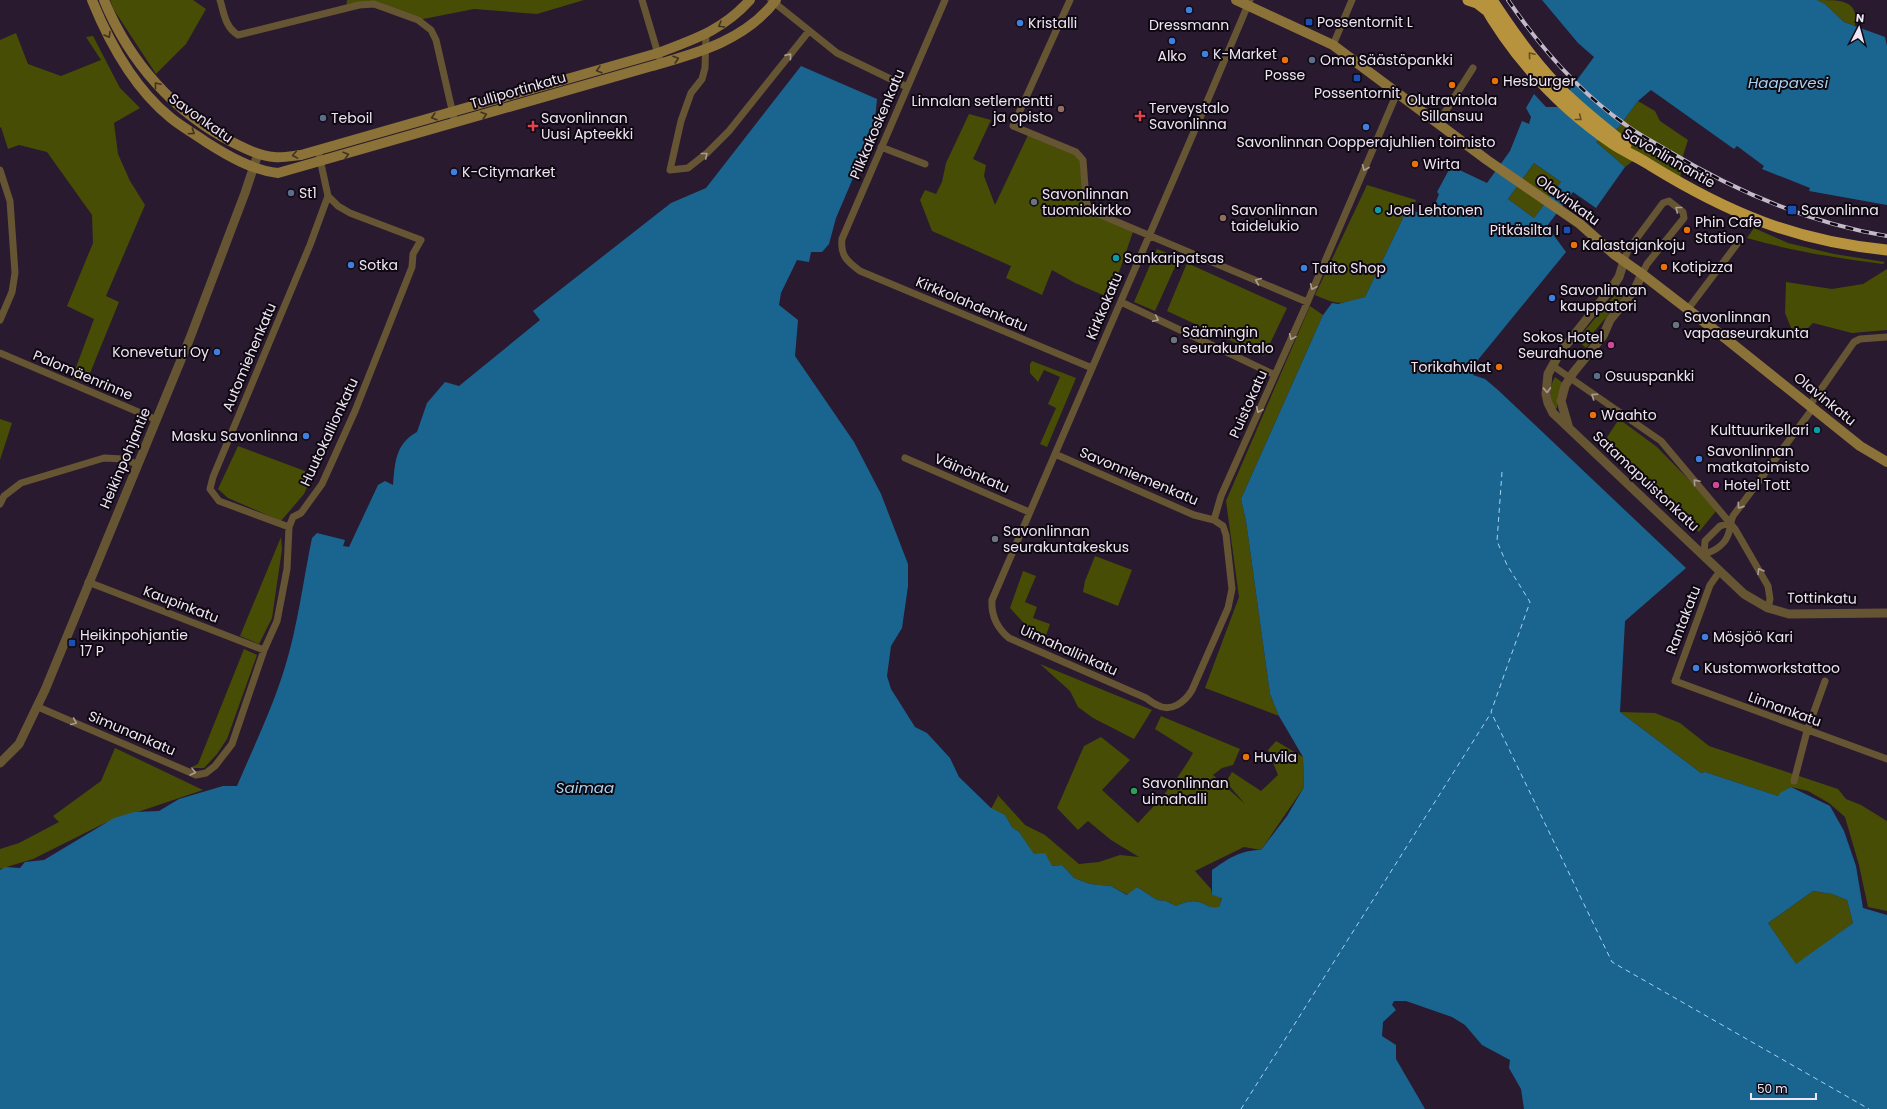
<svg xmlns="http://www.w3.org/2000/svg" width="1887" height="1109" viewBox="0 0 1887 1109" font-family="Poppins,sans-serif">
<rect width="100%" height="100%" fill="#291a30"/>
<path fill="#474d04" d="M110,0H193L206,9L186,44L156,74L114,10Z
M347,0H584L537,14L474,9L418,20L374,4L346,8Z
M1817,0C1842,0 1859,0 1855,26L1844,22L1825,4Z
M16,33L28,64L61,76L101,60L86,37L93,36L120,88L140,108L114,123L118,154L130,181L145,205L106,296L119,302L86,383L72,378L94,319L67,306L93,243L92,215L47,152L19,145L8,149L1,127L0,128V40Z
M1638,101L1655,111L1660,121L1688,140L1682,159L1680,181L1633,161L1625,167L1596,142L1618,128Z
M969,114L991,120L973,159L986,165L984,176L995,205L1029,133L1076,152L1083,160L1089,210L1134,229L1110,298L1075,283L1052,270L1042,295L1006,278L1011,266L932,231L920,200L925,190L936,194L942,182L946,163Z
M1534,163L1561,182L1534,218L1508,199Z
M1367,185L1416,200L1412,211L1404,216L1365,297C1339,304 1340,306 1315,295Z
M1754,228L1788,243L1834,254L1885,262L1883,264C1837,258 1791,251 1747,238Z
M1157,249L1179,258L1155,311L1134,302Z
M1187,263L1287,308L1264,356L1167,311Z
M1887,269V330L1852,333L1813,323L1796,340L1785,313L1786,282L1832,289L1863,284Z
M1622,286L1628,291L1588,339L1591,342L1586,348L1577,340Z
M1310,306L1323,315L1241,499L1246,521L1270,694L1279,716L1205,688L1239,597L1226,501Z
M1032,361L1076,378L1047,447L1040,444L1056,408L1048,404L1060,377L1044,370L1038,382L1030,373V364Z
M1555,377L1563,383L1557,398V408L1554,409C1551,398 1548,388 1555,377Z
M0,419L12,423L0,460Z
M1619,419L1657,447L1699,490L1716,511L1699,532L1604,442Z
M238,446L313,474L304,494L281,521L228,498L218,489Z
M281,537L282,549L272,618L259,644L240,636Z
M1095,556L1132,570L1118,606L1083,592L1085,581Z
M1023,571L1036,576L1025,602L1037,607L1033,618L1050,624L1044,641L1034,634L1010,608Z
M244,649L257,655L227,739L217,754L204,768H190L198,764Z
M1040,664L1152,710L1134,739L1093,718L1078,707L1070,691Z
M1620,712L1655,713L1680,723L1709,746L1838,789L1846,799L1861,805L1887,821V911L1868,907L1859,865L1845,817L1829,803L1808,791L1791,787L1778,796L1705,772L1701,773Z
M1161,716L1240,749L1233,765L1222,768L1213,775L1245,804L1226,782L1232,772L1261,791L1278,775L1268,750L1276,741L1303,757L1304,787L1261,850L1244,847L1195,871L1211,889L1212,895L1222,897L1219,907C1205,908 1209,904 1198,902C1190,900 1183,903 1176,906L1166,901L1157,900L1137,887L1128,895L1111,886L1090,884L1074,878L1062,865L1052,866L1034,855L1019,832L1012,827L1005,815L991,809L998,796L996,793L1025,825L1045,835L1079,864L1099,862L1120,855L1139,857L1111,840L1088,821L1078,830L1057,808L1084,746L1101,737L1130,760L1102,790L1138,823C1159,801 1178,780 1193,753L1155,729Z
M115,748L203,790L105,823L33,859L0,869V849L19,843L59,822L53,816L101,781Z
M1813,891L1832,894L1847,900L1853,923L1796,965L1768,923Z"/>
<path fill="#1a658f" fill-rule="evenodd" d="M1542,0H1817L1825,4L1844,22L1885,37L1887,46V205L1809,191L1810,188L1762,169L1764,166L1737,146L1734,149L1651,90L1638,101L1618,128L1596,142L1625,167L1596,208L1573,192L1547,226L1566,252L1477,361L1473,375L1485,379L1498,390L1686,568L1625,621L1620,712L1701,773L1705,772L1778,796L1780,793L1791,787L1830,806L1844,831L1856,866L1863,908L1887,915V1109H1524L1521,1089L1509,1068L1510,1060L1482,1045L1465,1025L1452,1017L1406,1001H1394L1392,1005L1396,1010L1383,1022L1382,1036L1396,1045V1059L1425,1109H0V870L5,867L20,868L25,862L44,860L114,818L134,812L159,811L179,799L223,786H237C254,746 273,707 285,667C298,625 303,581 312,538L317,533L345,540L343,546L349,547L378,485L385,481L393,485C395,463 395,444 417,432L427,403L445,382L459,386L540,320L533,311L671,203L706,188L801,66L877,99L874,129L836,218L829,244L822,252H811L809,262L797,260L781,293L779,305L798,320L795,356L854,442L881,494L908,564V586L902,628L891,646L887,676L891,689L915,727L927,733L950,758L959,777L991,808L1005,815L1012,827L1019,832L1034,854L1045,853L1052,866L1062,865L1074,878L1090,884L1111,886L1127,895L1137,887L1157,900L1166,901L1176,906C1183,903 1190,900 1198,902C1209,904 1205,908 1219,907L1222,898L1212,895V870C1228,859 1240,850 1261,850L1287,816L1304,787L1303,757L1279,716L1270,694L1246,521L1241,499L1323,315L1332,303L1338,304L1365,297L1404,216L1412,211L1431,214L1439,194L1437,192L1451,166L1487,183L1510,151L1522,121L1529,124L1531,117L1526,108L1534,94L1546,107H1557L1594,57L1578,43ZM1534,163L1561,182L1534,218L1508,199ZM1813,891L1832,894L1847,900L1853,923L1796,964L1768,923Z"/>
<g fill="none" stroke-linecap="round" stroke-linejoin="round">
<path stroke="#a7d2ef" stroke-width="1" stroke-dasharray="5 4" stroke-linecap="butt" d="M1502,472L1497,541L1507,565L1530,602L1491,712L1612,962L1869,1109
M1241,1109L1491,713"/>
<path stroke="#655533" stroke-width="7" d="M220,0C224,13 225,27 238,35L359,5L374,4L418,20L431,30L436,40L455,123
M642,0L659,57
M771,0L837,53L907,87
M945,0L842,239C840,256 848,262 860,271L1092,368
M1070,0L1013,126L1076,152L1083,160L1086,200L1089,210L1307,302
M706,34L705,68L702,79L691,93L681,121L670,170L688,168L707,153L729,131L809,31
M1333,45L1352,0
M1438,123L1473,68
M881,147L925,164
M0,170L10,201L15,273L12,292L0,320
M1624,261L1628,250L1663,203L1669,201L1683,212L1684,218L1647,264L1642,274
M1121,302L1275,375
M1688,309L1737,244
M0,353L157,420
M1553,366L1661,441L1735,529L1768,586L1770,599L1768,608
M1810,405L1854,342L1860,339L1887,337
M1055,454L1194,515L1214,520L1223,526L1226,535L1232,589L1228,608L1192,690C1185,702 1171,713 1157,705C1153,703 1149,700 1146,698L1009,638C997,628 991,616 992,600L1206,104L1250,0
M905,458L1029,512
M0,504L4,496L21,483L104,458L123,459L137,464
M1214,520L1221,496L1304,310L1397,93
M1730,523L1720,526L1705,541L1704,554C1715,551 1726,544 1729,532C1731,526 1730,522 1733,516L1813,408
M289,527L219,501L210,489L213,477L310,245L328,196L318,150
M1720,571L1710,585L1675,681L1887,759
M88,582L264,650
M38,707L196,775L206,773L215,766L232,744L264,650L277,621L287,569L289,527L293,517L301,513L322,484L355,411L412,267L413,254L421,240L350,213L338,206L328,196
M1794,781L1807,731L1825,681"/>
<path stroke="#655533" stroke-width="9" d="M1624,261L1619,277L1613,286L1559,354L1548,374L1546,394L1548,403L1553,413L1744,594L1768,608L1789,614L1887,613
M1568,425L1561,401L1565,386L1573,373L1603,336L1610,320L1635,289L1642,274
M0,763L19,744L45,690L190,338L245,193L258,154"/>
<path stroke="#8b7238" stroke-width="10" d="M92,0C109,42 135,89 171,118C182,127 195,134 206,142C228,156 252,170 278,173L652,66C698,53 746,40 776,0
M104,0C129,61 174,113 234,143C246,149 260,156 274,157C283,158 292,156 301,155L658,53C695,39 723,30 750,0
M1236,0L1333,45L1487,160L1580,224L1615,255L1642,274L1725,338L1860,446L1887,462"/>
<path stroke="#b6933c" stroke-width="11" d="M1468,0L1477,3L1486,10
M1481,0C1513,57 1559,107 1613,144C1625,152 1638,157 1650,165C1728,213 1795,241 1887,250
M1492,0C1512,30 1532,59 1557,85C1578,107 1602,125 1626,145"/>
<defs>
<path id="rail" d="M1508,0C1540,47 1579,92 1626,125C1638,134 1652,141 1665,149C1733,190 1808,223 1887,236"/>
</defs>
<use href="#rail" stroke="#c4b9c9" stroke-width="4"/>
<use href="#rail" stroke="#0e0811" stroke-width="2.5" stroke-dasharray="8" stroke-linecap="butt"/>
</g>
<defs><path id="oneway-chevron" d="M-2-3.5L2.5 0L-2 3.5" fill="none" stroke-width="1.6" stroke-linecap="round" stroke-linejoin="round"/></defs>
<g stroke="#403221">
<use href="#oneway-chevron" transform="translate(721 25) rotate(150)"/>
<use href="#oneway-chevron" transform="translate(108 35) rotate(60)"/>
<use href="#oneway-chevron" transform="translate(676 59) rotate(-18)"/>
<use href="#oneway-chevron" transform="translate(599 70) rotate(164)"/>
<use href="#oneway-chevron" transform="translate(157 85) rotate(-130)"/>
<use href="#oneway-chevron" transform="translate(484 115) rotate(-16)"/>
<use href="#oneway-chevron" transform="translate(434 117) rotate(164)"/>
<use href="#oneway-chevron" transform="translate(192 132) rotate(34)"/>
<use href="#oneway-chevron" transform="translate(295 155) rotate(170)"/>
<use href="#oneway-chevron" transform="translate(346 155) rotate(-16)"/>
</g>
<g stroke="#624e26">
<use href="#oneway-chevron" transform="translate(1531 55) rotate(-130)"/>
<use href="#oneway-chevron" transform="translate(1579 118) rotate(39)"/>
</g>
<g stroke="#aa9d94">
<use href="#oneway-chevron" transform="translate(789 56) rotate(-51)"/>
<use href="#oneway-chevron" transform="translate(705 155) rotate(-39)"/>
<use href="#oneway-chevron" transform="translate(1365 168) rotate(112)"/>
<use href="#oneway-chevron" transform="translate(1678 209) rotate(-141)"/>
<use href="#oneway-chevron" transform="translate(1258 281) rotate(-157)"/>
<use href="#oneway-chevron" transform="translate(1313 287) rotate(114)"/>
<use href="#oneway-chevron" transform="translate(1156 319) rotate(25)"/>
<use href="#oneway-chevron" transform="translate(1292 337) rotate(114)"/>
<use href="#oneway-chevron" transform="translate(1547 390) rotate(88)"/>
<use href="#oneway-chevron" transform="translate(1594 396) rotate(-146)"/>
<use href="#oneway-chevron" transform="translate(1259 410) rotate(114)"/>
<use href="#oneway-chevron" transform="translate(1696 482) rotate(-131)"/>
<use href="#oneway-chevron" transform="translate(1740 506) rotate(125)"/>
<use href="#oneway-chevron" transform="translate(1760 571) rotate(-120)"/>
<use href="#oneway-chevron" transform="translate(74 722) rotate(23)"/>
<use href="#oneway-chevron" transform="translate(193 772) rotate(14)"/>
</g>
<g fill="#3f7fe0" stroke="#0e0811" stroke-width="1.5">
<circle cx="1189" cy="10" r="4"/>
<circle cx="1020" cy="23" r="4"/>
<circle cx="1172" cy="41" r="4"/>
<circle cx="1205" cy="54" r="4"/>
<circle cx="1366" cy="127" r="4"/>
<circle cx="454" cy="172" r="4"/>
<circle cx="351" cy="265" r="4"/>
<circle cx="1304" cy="268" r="4"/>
<circle cx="1552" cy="298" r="4"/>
<circle cx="217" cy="352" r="4"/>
<circle cx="306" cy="436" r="4"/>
<circle cx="1699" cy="459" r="4"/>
<circle cx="1705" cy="637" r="4"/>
<circle cx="1696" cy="668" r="4"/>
</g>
<g fill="#1a4fb4" stroke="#0e0811" stroke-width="1.5">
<rect x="1305" y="18" width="8" height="8" rx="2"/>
<rect x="1353" y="74" width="8" height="8" rx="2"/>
<rect x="1787" y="205" width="10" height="10" rx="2"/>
<rect x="1563" y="226" width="8" height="8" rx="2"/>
<rect x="68" y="639" width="8" height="8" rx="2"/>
</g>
<g fill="#e8710a" stroke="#0e0811" stroke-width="1.5">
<circle cx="1285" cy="60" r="4"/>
<circle cx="1495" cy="81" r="4"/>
<circle cx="1452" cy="85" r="4"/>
<circle cx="1415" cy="164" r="4"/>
<circle cx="1687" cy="230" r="4"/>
<circle cx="1574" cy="245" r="4"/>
<circle cx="1664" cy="267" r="4"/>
<circle cx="1499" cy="367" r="4"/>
<circle cx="1593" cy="415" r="4"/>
<circle cx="1246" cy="757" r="4"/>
</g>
<g fill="#5c6f8a" stroke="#0e0811" stroke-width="1.5">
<circle cx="1312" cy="60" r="4"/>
<circle cx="323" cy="118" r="4"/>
<circle cx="291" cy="193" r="4"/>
<circle cx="1597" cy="376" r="4"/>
</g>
<g fill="#8d6e63" stroke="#0e0811" stroke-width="1.5">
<circle cx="1061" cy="109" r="4"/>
<circle cx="1223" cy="218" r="4"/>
</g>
<g fill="#e0444e" stroke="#0e0811" stroke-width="1.5">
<path d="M1138 110h4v4h4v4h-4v4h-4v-4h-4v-4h4z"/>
<path d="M531 120h4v4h4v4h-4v4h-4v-4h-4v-4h4z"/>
</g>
<g fill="#6b7280" stroke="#0e0811" stroke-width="1.5">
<circle cx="1034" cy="202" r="4"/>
<circle cx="1676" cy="325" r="4"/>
<circle cx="1174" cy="340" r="4"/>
<circle cx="995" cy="539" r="4"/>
</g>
<g fill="#0f9aa8" stroke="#0e0811" stroke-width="1.5">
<circle cx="1378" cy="210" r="4"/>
<circle cx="1116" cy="258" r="4"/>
<circle cx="1817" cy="430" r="4"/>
</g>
<g fill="#d1479c" stroke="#0e0811" stroke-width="1.5">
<circle cx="1611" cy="345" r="4"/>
<circle cx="1716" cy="485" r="4"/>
</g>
<circle fill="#2e9e5b" stroke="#0e0811" stroke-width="1.5" cx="1134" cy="791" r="4"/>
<g text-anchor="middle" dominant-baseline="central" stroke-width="4" stroke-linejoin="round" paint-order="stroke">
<g font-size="14" fill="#f0e5f4" stroke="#0e0811" text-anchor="start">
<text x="1317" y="22">Possentornit L</text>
<text x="1028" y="23">Kristalli</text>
<text x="1189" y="25" text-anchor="middle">Dressmann</text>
<text x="1213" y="54">K-Market</text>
<text x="1172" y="56" text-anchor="middle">Alko</text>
<text x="1320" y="60">Oma Säästöpankki</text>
<text x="1285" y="75" text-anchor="middle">Posse</text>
<text x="1503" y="81">Hesburger</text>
<text x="1357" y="93" text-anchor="middle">Possentornit</text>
<text x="1452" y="100" text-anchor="middle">Olutravintola<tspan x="1452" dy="16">Sillansuu</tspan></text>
<text x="1053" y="101" text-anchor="end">Linnalan setlementti<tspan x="1053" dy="16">ja opisto</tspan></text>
<text x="1149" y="108">Terveystalo<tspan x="1149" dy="16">Savonlinna</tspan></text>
<text x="331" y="118">Teboil</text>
<text x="541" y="118">Savonlinnan<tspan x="541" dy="16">Uusi Apteekki</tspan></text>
<text x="1366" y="142" text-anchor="middle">Savonlinnan Oopperajuhlien toimisto</text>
<text x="1423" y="164">Wirta</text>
<text x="462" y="172">K-Citymarket</text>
<text x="299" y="193">St1</text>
<text x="1042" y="194">Savonlinnan<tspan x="1042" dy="16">tuomiokirkko</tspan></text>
<text x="1231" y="210">Savonlinnan<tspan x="1231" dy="16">taidelukio</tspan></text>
<text x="1386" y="210">Joel Lehtonen</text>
<text x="1801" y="210">Savonlinna</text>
<text x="1695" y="222">Phin Cafe<tspan x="1695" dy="16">Station</tspan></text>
<text x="1559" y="230" text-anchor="end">Pitkäsilta I</text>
<text x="1582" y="245">Kalastajankoju</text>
<text x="1124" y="258">Sankaripatsas</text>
<text x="359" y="265">Sotka</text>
<text x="1672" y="267">Kotipizza</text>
<text x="1312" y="268">Taito Shop</text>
<text x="1560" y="290">Savonlinnan<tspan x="1560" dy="16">kauppatori</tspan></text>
<text x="1684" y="317">Savonlinnan<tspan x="1684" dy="16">vapaaseurakunta</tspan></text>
<text x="1182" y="332">Säämingin<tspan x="1182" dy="16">seurakuntalo</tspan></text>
<text x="1603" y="337" text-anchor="end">Sokos Hotel<tspan x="1603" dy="16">Seurahuone</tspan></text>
<text x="209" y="352" text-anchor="end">Koneveturi Oy</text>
<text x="1491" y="367" text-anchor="end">Torikahvilat</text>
<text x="1605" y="376">Osuuspankki</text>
<text x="1601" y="415">Waahto</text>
<text x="1809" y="430" text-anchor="end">Kulttuurikellari</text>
<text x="298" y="436" text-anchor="end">Masku Savonlinna</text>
<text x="1707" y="451">Savonlinnan<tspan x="1707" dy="16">matkatoimisto</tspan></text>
<text x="1724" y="485">Hotel Tott</text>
<text x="1003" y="531">Savonlinnan<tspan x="1003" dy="16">seurakuntakeskus</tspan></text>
<text x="80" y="635">Heikinpohjantie<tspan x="80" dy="16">17 P</tspan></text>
<text x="1713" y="637">Mösjöö Kari</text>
<text x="1704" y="668">Kustomworkstattoo</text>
<text x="1254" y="757">Huvila</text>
<text x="1142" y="783">Savonlinnan<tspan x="1142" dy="16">uimahalli</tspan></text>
</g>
<g font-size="14" fill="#f0e5f4" stroke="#0e0811">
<text transform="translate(518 90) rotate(-16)">Tulliportinkatu</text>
<text transform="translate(201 118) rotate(35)">Savonkatu</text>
<text transform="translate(877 124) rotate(-67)">Pilkkakoskenkatu</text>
<text transform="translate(1669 158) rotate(30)">Savonlinnantie</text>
<text transform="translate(1568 200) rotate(36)">Olavinkatu</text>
<text transform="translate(972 304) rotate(23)">Kirkkolahdenkatu</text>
<text transform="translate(1104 306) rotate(-67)">Kirkkokatu</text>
<text transform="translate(249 357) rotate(-67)">Automiehenkatu</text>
<text transform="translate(83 375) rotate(23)">Palomäenrinne</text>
<text transform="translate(1825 399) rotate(39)">Olavinkatu</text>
<text transform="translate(1248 404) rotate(-66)">Puistokatu</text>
<text transform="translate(329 432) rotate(-65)">Huutokallionkatu</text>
<text transform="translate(125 458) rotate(-67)">Heikinpohjantie</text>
<text transform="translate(972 473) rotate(23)">Väinönkatu</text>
<text transform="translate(1139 476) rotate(23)">Savonniemenkatu</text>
<text transform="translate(1646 481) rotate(43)">Satamapuistonkatu</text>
<text transform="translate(1822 598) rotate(1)">Tottinkatu</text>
<text transform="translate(181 604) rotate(21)">Kaupinkatu</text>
<text transform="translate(1683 620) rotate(-69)">Rantakatu</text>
<text transform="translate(1069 650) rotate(24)">Uimahallinkatu</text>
<text transform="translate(1785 709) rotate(20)">Linnankatu</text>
<text transform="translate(132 733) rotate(23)">Simunankatu</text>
</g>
<g font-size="15" font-style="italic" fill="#a7d2ef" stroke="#0e0811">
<text x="1788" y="82">Haapavesi</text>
<text x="585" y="787">Saimaa</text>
</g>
</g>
<g transform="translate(1859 28) rotate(6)" stroke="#0e0811" stroke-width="3" paint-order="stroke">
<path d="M0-3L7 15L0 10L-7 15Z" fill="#f0e5f4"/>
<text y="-6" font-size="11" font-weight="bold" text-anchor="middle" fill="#f0e5f4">N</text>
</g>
<path d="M1751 1093v6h65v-6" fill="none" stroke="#f0e5f4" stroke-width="2"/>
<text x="1757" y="1093" font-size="12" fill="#f0e5f4" stroke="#0e0811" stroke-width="3" paint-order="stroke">50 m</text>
</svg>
